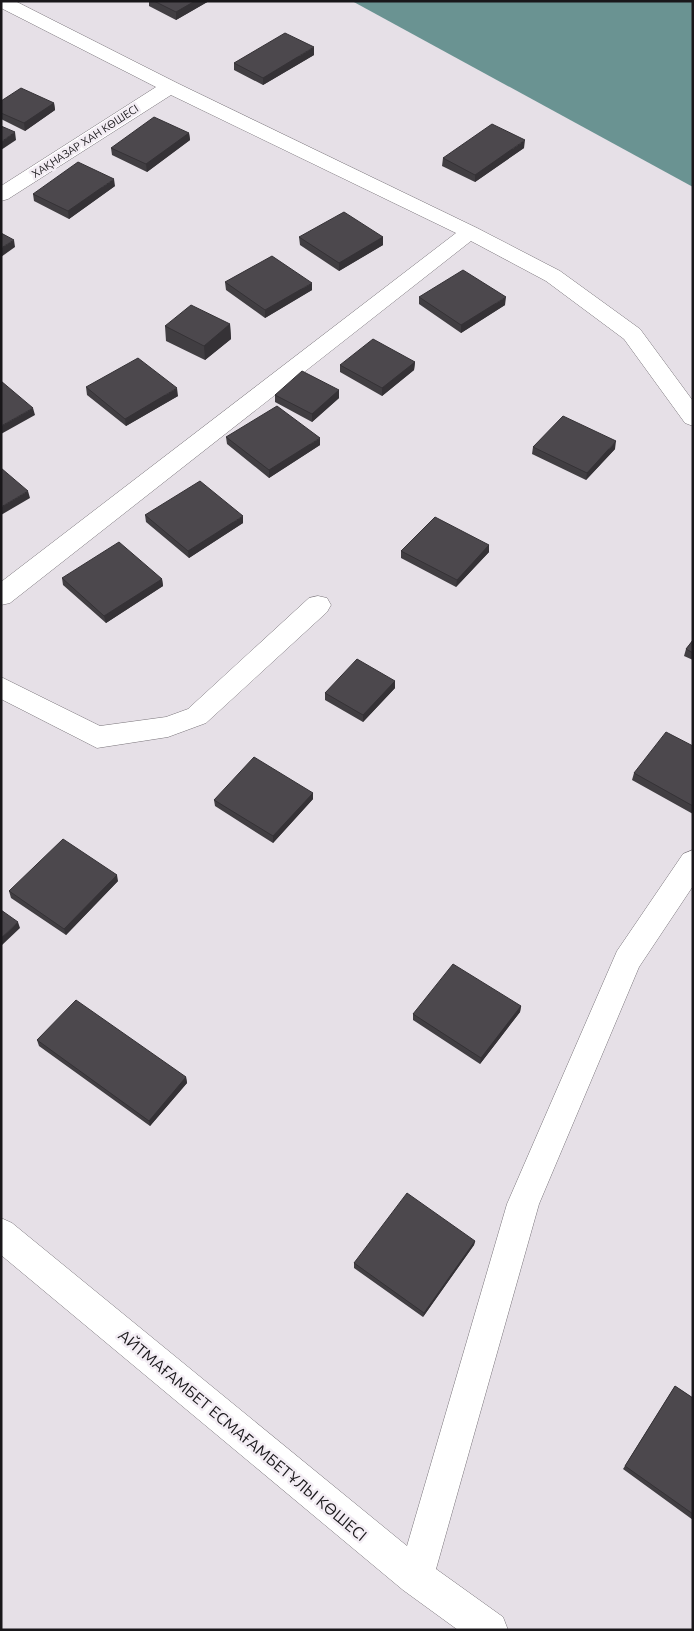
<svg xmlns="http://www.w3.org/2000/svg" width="694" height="1631" viewBox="0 0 694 1631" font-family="Ubuntu,sans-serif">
<rect width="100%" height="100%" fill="#e6e0e7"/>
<path fill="#6a9392" d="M352,1H693V187Z"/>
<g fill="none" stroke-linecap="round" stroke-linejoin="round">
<defs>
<path id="minor" d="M1,1H15L177,83L477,228L560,271L640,329L693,401V426L685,423L624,339L546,281L471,241L10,603L1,605V582L456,233L171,95L8,199L1,201V186L156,87L1,8Z
M318,596L327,598L331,605L327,612L206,723L168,737L97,748L1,699V677L100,726L166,717L188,709L309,598Z
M693,850V886L639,967L539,1204L436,1569L503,1617L508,1630H458L403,1590L1,1255V1218L12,1223L407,1546L507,1204L617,951L683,854Z"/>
</defs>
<use href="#minor" stroke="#79747a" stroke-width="1"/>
<use href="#minor" fill="#fff" fill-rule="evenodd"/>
</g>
<path fill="#413e42" d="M149,1H209L176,20L149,6Z
M314,55L263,85L234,70V63Z
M1,101L54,103L55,110L25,131L1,119Z
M189,133L190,140L147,172L112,155L111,148Z
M524,148L475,182L442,166L443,158Z
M115,186L69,219L34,201L33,194Z
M299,237H383V245L339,271L300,245Z
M225,282L312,290L265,318L226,290Z
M419,297L505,305L461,333L419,304Z
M230,324L231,339L205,360L166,341L165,326Z
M415,362L414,370L382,396L340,372V365Z
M86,387L178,396L126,426L87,395Z
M339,390V398L312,422L275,402V395Z
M226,437L320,445L269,478L227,444Z
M533,447L615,449L586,480L532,454Z
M145,515L243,523L189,558L146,522Z
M489,545V552L456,587L401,558V551Z
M62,578L162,579L163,586L106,623L63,585Z
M693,640V660L684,656L686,649Z
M395,681V688L363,722L325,700V693Z
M693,746V814L632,780L634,773Z
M313,793V799L273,843L215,806L214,800Z
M118,881L66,935L11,898L9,891Z
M521,1006L520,1012L480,1064L413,1020V1014Z
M37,1040L186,1077L187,1083L150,1126L39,1046Z
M475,1241L474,1245L423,1317L354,1268V1263Z
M675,1386L693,1398V1520L623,1469Z"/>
<path fill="#353236" d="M195,1H209L176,20V12Z
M314,47V55L263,85V78Z
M54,103L55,110L25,131L24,123Z
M15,132L16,140L1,150V142Z
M189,133L190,140L147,172L146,164Z
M525,140L524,148L475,182V175Z
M114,179L115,186L69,219L68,211Z
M383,237V245L339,271V263Z
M14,240L15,247L1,257V248Z
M312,283V290L265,318V310Z
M506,297L505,305L461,333V325Z
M230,324L231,339L205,360L204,346Z
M415,362L414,370L382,396V388Z
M177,388L178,396L126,426L125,419Z
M339,390V398L312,422V414Z
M33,408L35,415L1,434V426Z
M320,438V445L269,478V470Z
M616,441L615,449L586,480L587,473Z
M28,491L30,498L1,515V507Z
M243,516V523L189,558L188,551Z
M489,545V552L456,587L457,580Z
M162,579L163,586L106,623L104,616Z
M395,681V688L363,722V715Z
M313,793V799L273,843V836Z
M117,875L118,881L66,935L64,929Z
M18,922L20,928L1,946V938Z
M521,1006L520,1012L480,1064L481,1058Z
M186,1077L187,1083L150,1126L149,1121Z
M475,1241L474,1245L423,1317L424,1313Z"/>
<path fill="#4c484d" stroke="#353236" d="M154,1H195L176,12Z
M285,33L314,47L263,78L234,63Z
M21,88L54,103L24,123L1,113V101Z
M154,117L189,133L146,164L111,148Z
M492,124L525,140L475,175L443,158Z
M1,126L15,132L1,142Z
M78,162L114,179L68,211L33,194Z
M344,212L383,237L339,263L299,237Z
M1,233L14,240L1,248Z
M272,256L312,283L265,310L225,282Z
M463,270L506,297L461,325L419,297Z
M191,305L230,324L204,346L165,326Z
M373,339L415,362L382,388L340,365Z
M138,358L177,388L125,419L86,387Z
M302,371L339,390L312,414L275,395Z
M1,381L33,408L1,426Z
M277,406L320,438L269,470L226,437Z
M563,416L616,441L587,473L533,447Z
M1,468L28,491L1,507Z
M200,481L243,516L188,551L145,515Z
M435,517L489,545L457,580L401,551Z
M119,542L162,579L104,616L62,578Z
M693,640V653L686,649Z
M357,659L395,681L363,715L325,693Z
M666,732L693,746V806L634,773Z
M254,757L313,793L273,836L214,800Z
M63,839L117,875L64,929L9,891Z
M1,910L18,922L1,938Z
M453,964L521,1006L481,1058L413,1014Z
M76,1000L186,1077L149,1121L37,1040Z
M407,1193L475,1241L424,1313L354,1263Z
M675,1386L693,1398V1514L625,1466Z"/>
<g text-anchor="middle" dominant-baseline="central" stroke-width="5" stroke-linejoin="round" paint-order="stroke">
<g font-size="11" fill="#19171a" stroke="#f3edf4">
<text transform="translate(85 141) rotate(-33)">ХАҚНАЗАР ХАН КӨШЕСІ</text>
</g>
<g font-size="16" fill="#19171a" stroke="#f3edf4">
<text transform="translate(243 1435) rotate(40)">АЙТМАҒАМБЕТ ЕСМАҒАМБЕТҰЛЫ КӨШЕСІ</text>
</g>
</g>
<rect width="694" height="1631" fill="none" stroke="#19171a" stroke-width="5"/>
</svg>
